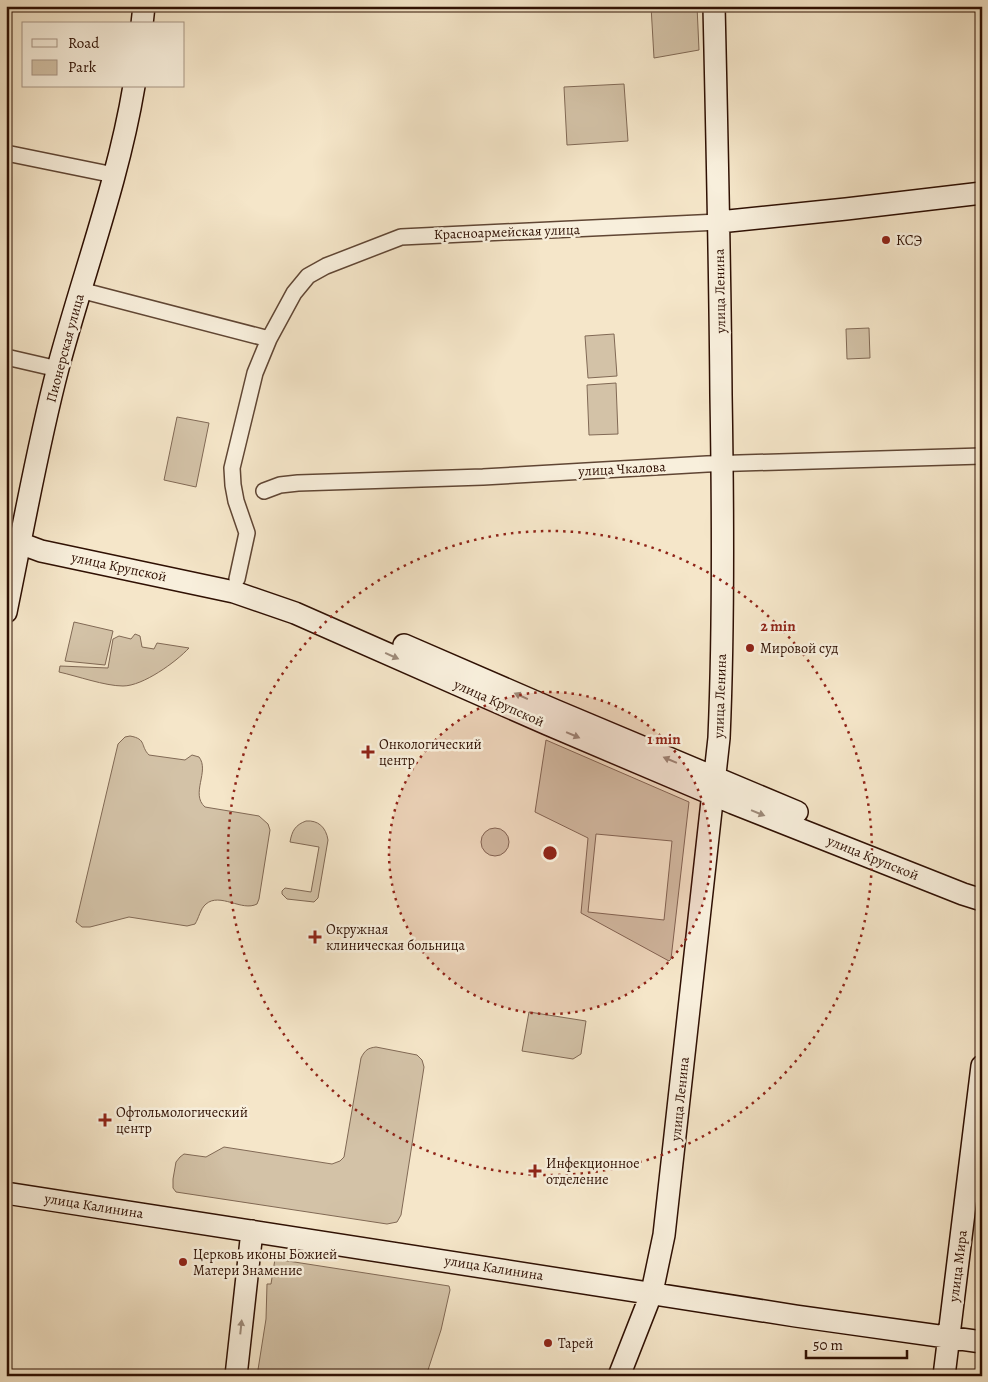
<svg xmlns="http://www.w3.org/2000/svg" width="988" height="1382" viewBox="0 0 988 1382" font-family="Alegreya,serif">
<rect width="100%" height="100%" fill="#f5e6c9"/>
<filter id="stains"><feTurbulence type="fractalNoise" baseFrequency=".004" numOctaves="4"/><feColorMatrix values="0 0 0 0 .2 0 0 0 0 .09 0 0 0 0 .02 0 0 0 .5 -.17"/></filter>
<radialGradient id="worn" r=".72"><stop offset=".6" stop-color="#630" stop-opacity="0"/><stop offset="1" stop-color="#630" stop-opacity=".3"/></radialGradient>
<path fill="#d3c2a7" stroke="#816955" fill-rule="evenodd" d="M651,6H697L699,50L654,58Z
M624,84L628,141L567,145L564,87Z
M869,328L870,358L847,359L846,329Z
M614,334L617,376L588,378L585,336Z
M616,383L618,434L589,435L587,385Z
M177,417L209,423L196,487L164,480Z
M74,622L113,631L105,665L65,661Z
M135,634L140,636L142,647L154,649L157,643L189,648C176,662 143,686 123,686C105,686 77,676 59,672L60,666L108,668L113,639L119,636L131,639Z
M130,736C147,739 140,746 149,755L185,760L192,755L199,757C210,771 190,794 205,807L259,816L268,824L270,830L259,899L257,904C242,912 220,892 206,904C200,909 199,918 195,924L187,926L129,917L90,927H82L76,922L118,744L125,737Z
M546,740L689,802L671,959L669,961L581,913L588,838L535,812ZM596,834L672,841L664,920L588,912Z
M306,821C318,820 326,827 328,840L318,898L314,902L287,899L282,894V891L285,888L311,892L319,847L290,842C292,831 295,825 306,821Z
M481 842a14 14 0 1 1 28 0a14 14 0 1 1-28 0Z
M529,1012L586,1021L581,1054L573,1059L522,1051Z
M376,1047L417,1055L422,1060L424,1067L401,1215L397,1222L387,1224L176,1192L173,1188V1179L176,1162L180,1157L184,1154L206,1157L224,1147L332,1164L340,1161L344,1157L361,1058C365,1050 368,1048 376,1047Z
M275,1259L449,1286L450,1290L441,1330L428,1370L420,1376H257L266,1319L267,1284H271Z"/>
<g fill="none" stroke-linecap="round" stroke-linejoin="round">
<defs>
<path id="street" d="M6,153L114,175
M80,290L269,339L294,293L308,276L326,266L401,237L719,222
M6,357L58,369
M264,491L280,485L298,483L483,477L707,464L982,456
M237,579L247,533L236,501L233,485L232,468L255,373L269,339"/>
<path id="secondary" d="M142,24L144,6
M719,222L846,209L982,193
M6,538L41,551L234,592L295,613L547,724L733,803L963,894L982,900
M6,612C23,530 37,448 58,368C83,274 118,182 134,86
M404,645L554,710L797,812
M6,1193L796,1316L982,1342
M236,1376L252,1231
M619,1376L652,1292L664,1235L719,738C724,624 723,509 721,395C720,265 717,136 714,6
M944,1376L982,1066"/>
</defs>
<use href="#street" stroke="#604634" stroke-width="18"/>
<use href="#secondary" stroke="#2f1003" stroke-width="24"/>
<use href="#street" stroke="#f8efdc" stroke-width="15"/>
<use href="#secondary" stroke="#f8efdc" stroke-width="21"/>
</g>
<defs><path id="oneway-solid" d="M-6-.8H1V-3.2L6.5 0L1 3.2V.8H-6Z" transform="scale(1.25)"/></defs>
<g fill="#9e8b7a">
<use href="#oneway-solid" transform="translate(392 656) rotate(24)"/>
<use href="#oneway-solid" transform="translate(521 696) rotate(-156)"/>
<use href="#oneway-solid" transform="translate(573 735) rotate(23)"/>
<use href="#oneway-solid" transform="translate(670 760) rotate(-157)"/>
<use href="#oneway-solid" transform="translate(758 813) rotate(22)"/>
<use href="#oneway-solid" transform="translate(241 1327) rotate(-84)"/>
</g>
<circle cx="550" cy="853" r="161" fill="#8f2418" fill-opacity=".12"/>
<g fill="none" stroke="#8f2418" stroke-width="2.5" stroke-dasharray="2.5 5">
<circle cx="550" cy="853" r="161"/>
<circle cx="550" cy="853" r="322"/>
</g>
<g fill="#8f2418" stroke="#f8efdc" stroke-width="2">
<circle cx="886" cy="240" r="5"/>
<circle cx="750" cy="648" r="5"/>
<path d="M365.5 744.5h5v5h5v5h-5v5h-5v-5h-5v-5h5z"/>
<path d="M312.5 929.5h5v5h5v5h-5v5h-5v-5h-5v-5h5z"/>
<path d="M102.5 1112.5h5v5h5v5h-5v5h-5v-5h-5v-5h5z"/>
<path d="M532.5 1163.5h5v5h5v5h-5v5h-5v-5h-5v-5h5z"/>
<circle cx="183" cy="1262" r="5"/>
<circle cx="548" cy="1343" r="5"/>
</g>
<g text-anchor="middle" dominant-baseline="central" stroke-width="5" stroke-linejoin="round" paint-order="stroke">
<g font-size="14" fill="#2f1003" stroke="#f8efdc">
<text transform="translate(507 232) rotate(-2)">Красноармейская улица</text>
<text transform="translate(720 291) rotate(-91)">улица Ленина</text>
<text transform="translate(65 348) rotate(-75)">Пионерская улица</text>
<text transform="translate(622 469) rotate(-3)">улица Чкалова</text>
<text transform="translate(119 567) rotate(12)">улица Крупской</text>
<text transform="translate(720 696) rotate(-88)">улица Ленина</text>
<text transform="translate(499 703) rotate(24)">улица Крупской</text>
<text transform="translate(873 858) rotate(22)">улица Крупской</text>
<text transform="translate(680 1099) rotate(-84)">улица Ленина</text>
<text transform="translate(94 1206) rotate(9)">улица Калинина</text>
<text transform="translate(958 1266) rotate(-83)">улица Мира</text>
<text transform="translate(494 1268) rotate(9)">улица Калинина</text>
</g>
<g font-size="14" fill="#2f1003" stroke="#f8efdc" text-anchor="start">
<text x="896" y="240">КСЭ</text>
<text x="760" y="648">Мировой суд</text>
<text x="379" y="744">Онкологический<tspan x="379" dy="16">центр</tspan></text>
<text x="326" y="929">Окружная<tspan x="326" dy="16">клиническая больница</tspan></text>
<text x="116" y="1112">Офтольмологический<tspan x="116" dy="16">центр</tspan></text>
<text x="546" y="1163">Инфекционное<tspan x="546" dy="16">отделение</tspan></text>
<text x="193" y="1254">Церковь иконы Божией<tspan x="193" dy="16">Матери Знамение</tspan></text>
<text x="558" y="1343">Тарей</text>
</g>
</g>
<circle cx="550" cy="853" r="8" fill="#8f2418" stroke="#f8efdc" stroke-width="2.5"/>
<g font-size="15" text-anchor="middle" font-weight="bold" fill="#8f2418" stroke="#f8efdc" stroke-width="5" stroke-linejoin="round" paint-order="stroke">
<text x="778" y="631">2 min</text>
<text x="664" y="744">1 min</text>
</g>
<rect width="988" height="1382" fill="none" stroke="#f5e6c9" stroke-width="25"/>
<rect x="8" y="8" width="973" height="1367" fill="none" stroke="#2f1003" stroke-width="2.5"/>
<rect x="12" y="12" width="963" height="1357" fill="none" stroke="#2f1003"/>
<rect x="22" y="22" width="162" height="65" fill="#f8efdc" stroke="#a89685"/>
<rect x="32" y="39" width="25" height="8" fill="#f8efdc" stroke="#a89685"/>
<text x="68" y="48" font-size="15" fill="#2f1003">Road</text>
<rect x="32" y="60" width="25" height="15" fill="#d3c2a7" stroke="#a89685"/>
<text x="68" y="72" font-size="15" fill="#2f1003">Park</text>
<path d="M806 1350v8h101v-8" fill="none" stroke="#2f1003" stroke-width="2.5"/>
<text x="813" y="1350" font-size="15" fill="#2f1003" stroke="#f8efdc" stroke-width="4" paint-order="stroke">50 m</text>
<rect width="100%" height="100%" filter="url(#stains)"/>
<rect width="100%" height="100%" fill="url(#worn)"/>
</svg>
